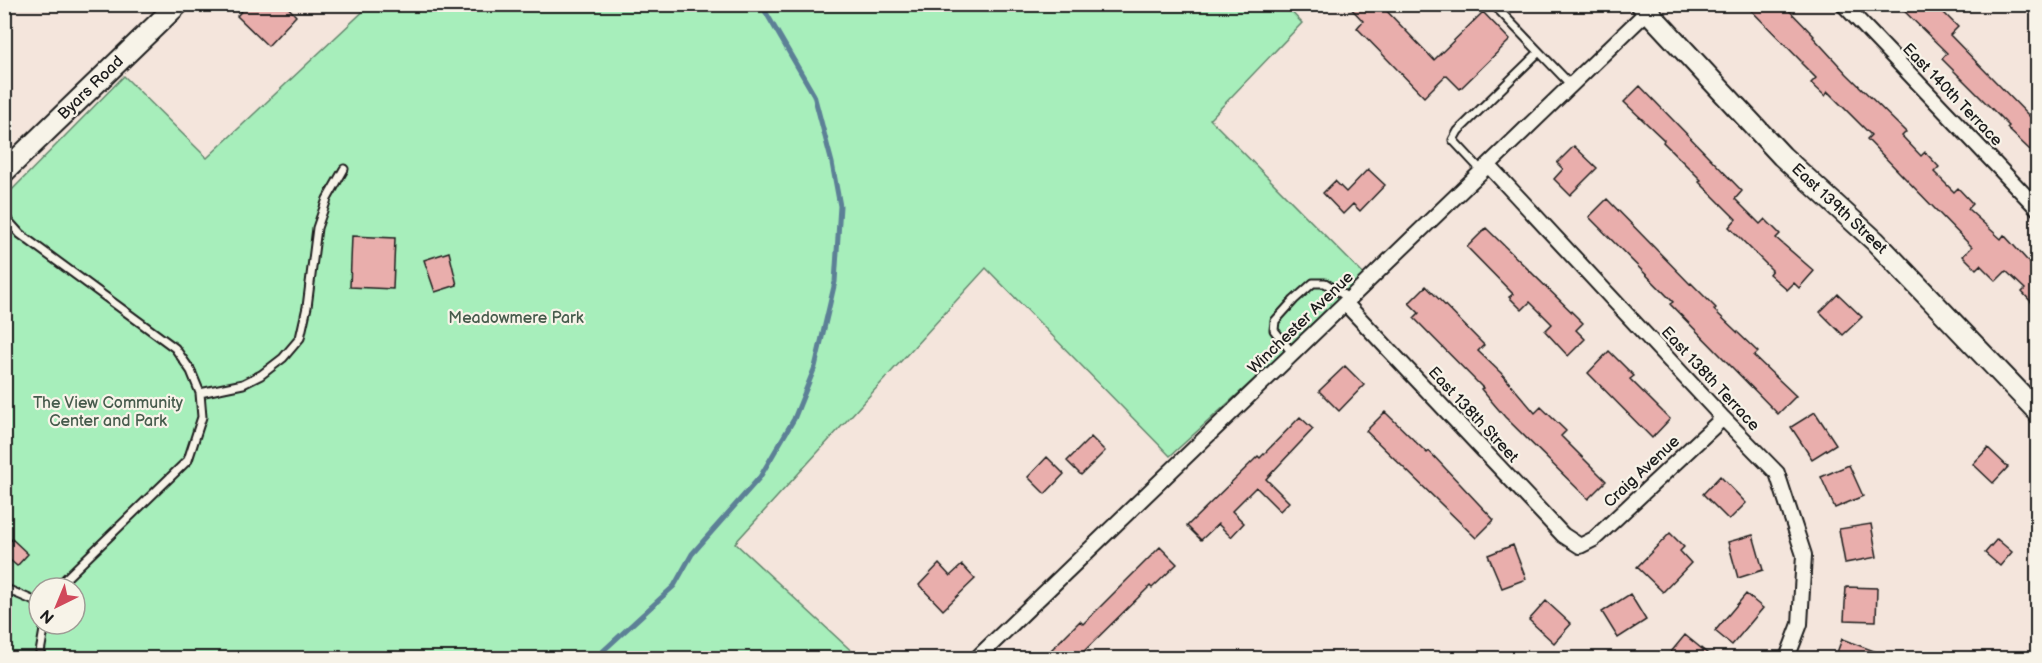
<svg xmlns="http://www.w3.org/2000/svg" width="2042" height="663" viewBox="0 0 2042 663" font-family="'Balsamiq Sans',sans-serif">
<rect width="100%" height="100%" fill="#f4e5dc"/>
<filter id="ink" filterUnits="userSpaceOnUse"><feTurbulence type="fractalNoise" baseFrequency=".0167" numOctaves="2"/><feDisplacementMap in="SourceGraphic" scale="12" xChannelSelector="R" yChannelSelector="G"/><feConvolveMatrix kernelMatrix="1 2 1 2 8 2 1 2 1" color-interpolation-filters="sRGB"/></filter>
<g filter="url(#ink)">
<path fill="#a7eebb" stroke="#62856c" stroke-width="1.5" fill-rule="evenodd" d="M1284,4L1302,23L1210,119L1366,277L1170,456L986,268L735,543L859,658H5V197L124,76L207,158L370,5ZM39,588H75V624H39Z"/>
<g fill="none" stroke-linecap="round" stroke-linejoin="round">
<path stroke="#5c8096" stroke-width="5" d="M597,658L602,652L674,586L692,554L760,477L794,419L815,367L835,282L840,206L832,163L814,95L761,4"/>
</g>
<path fill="#e9aeac" stroke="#1c1c1c" stroke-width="1.5" d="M248,4H285L296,16L268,46L237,16Z
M1347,4H1380L1434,60L1483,12L1510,40L1460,89L1446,75L1424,97L1357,28L1363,21Z
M1745,4H1783L1814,36L1813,37L1847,74L1906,132L1902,136L1921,156L1925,152L1939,167L1934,172L1954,192L1958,188L1973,204L1968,209L2001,239L2004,235L2037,271V308L2022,292L2025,289L2006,271L1996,281L1980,265L1976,269L1963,256L1972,247L1867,139L1871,135L1828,92L1825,96L1811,83L1816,78L1801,63L1802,62Z
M1897,4H1935L1958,27L1950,35L2037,124V145L2031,151L2007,128L2009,126L1942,59L1947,53Z
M1640,86L1742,191L1735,199L1760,224L1765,219L1780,234L1776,238L1814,271L1799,288L1794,283L1787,290L1769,274L1772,270L1729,227L1736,219L1699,182L1701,180L1663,142L1664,140L1624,102Z
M1574,146L1597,168L1570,195L1554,179L1563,169L1557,163Z
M1368,169L1385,185L1360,211L1353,204L1343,214L1323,193L1335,181L1346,192Z
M1607,199L1690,284L1691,283L1716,308L1714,310L1758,352L1754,356L1796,396L1778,414L1670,304L1673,302L1589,217Z
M1486,228L1583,323L1576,330L1585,339L1568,356L1545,331L1552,324L1530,302L1522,310L1509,297L1513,294L1467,247Z
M352,236L395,238L393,289L350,287Z
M449,252L457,285L435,292L424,260Z
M1426,286L1484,345L1478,351L1501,373L1535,413L1541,407L1566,431L1561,436L1606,481L1588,499L1505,417L1481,389L1483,388L1414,318L1419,313L1409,303Z
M1838,294L1862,317L1843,335L1820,312Z
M1609,351L1634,376L1630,379L1670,419L1652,438L1588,373Z
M1345,366L1364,385L1339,411L1319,391Z
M1385,412L1427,453L1429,451L1494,520L1476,538L1366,431Z
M1815,412L1836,444L1812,459L1791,427Z
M1300,417L1313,429L1266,479L1289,502L1280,511L1256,487L1232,511L1244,523L1231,537L1218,524L1201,540L1187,526L1258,456L1260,458Z
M1091,437L1105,451L1081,475L1067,461Z
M1988,448L2008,467L1993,483L1973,464Z
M1047,457L1064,474L1045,494L1028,477Z
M1849,465L1863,496L1835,508L1821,477Z
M1720,476L1746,503L1729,520L1703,494Z
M1871,524L1877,557L1845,563L1839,529Z
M1670,533L1684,547L1680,551L1691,563L1663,592L1637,567Z
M1753,535L1763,570L1738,578L1728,542Z
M12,539L28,554L17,566L4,555V547Z
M1997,539L2012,552L2000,566L1985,553Z
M1513,545L1526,579L1502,588L1488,555Z
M1160,547L1177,564L1152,588L1150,586L1077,658H1043L1080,621L1083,624Z
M939,564L950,576L962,565L975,579L943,610L919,585Z
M1846,587L1877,588L1876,621L1844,620Z
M1630,594L1646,620L1618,638L1602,612Z
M1746,594L1763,608L1732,645L1715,631Z
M1546,601L1571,624L1554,643L1529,620Z
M1685,635L1713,658H1666Z
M1842,639L1890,657V658H1835Z"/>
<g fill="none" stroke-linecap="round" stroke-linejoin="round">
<defs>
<path id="lane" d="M1493,4L1571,85
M1482,171L1453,140L1458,131L1539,52
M4,216L20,234L175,348L191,371L200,393L202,417L188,460L56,588
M1293,354L1274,330L1275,321L1294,300L1313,283H1325L1350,299
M200,393L243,384L261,375L283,358L300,338L307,307L317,228L327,199L344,169
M4,588L39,603
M39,658L45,624"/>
<path id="street" d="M1843,4L2038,209
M1489,166L1723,418L1777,473L1804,555L1800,624L1787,658
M1345,303L1563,535L1580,546L1594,539L1723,418
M977,658L1653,6"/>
<path id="secondary" d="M1641,4L1782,156L1875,241L2038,412
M4,172L178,4"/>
</defs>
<use href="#lane" stroke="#1c1c1c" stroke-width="11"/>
<use href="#street" stroke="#1c1c1c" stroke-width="18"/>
<use href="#secondary" stroke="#1c1c1c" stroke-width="24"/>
<use href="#lane" stroke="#f7f3e8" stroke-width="7"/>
<use href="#street" stroke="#f7f3e8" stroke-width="14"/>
<use href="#secondary" stroke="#f7f3e8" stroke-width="20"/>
</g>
</g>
<g text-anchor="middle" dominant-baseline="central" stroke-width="4.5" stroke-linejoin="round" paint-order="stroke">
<g font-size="16" fill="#1c1c1c" stroke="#f7f3e8">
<text transform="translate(91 88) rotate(-44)">Byars Road</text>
<text transform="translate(1952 95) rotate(46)">East 140th Terrace</text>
<text transform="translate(1839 209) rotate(43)">East 139th Street</text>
<text transform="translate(1301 323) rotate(-44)">Winchester Avenue</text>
<text transform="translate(1710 379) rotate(47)">East 138th Terrace</text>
<text transform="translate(1473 415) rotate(47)">East 138th Street</text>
<text transform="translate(1642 472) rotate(-43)">Craig Avenue</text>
</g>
<g font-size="16" fill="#465b4c" stroke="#f7f3e8">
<text x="516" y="318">Meadowmere Park</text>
<text x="108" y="403">The View Community<tspan x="108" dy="18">Center and Park</tspan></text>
</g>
</g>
<rect width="2042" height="663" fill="none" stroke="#f7f3e8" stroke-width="24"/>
<rect x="12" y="12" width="2018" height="639" fill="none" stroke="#1c1c1c" stroke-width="2" filter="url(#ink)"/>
<g transform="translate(57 606) rotate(223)"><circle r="28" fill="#f7f3e8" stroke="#9f9d96" stroke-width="1.5"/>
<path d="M0-4.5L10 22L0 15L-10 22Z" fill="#d1495b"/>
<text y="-9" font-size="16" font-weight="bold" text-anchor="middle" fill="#1c1c1c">N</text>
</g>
</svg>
